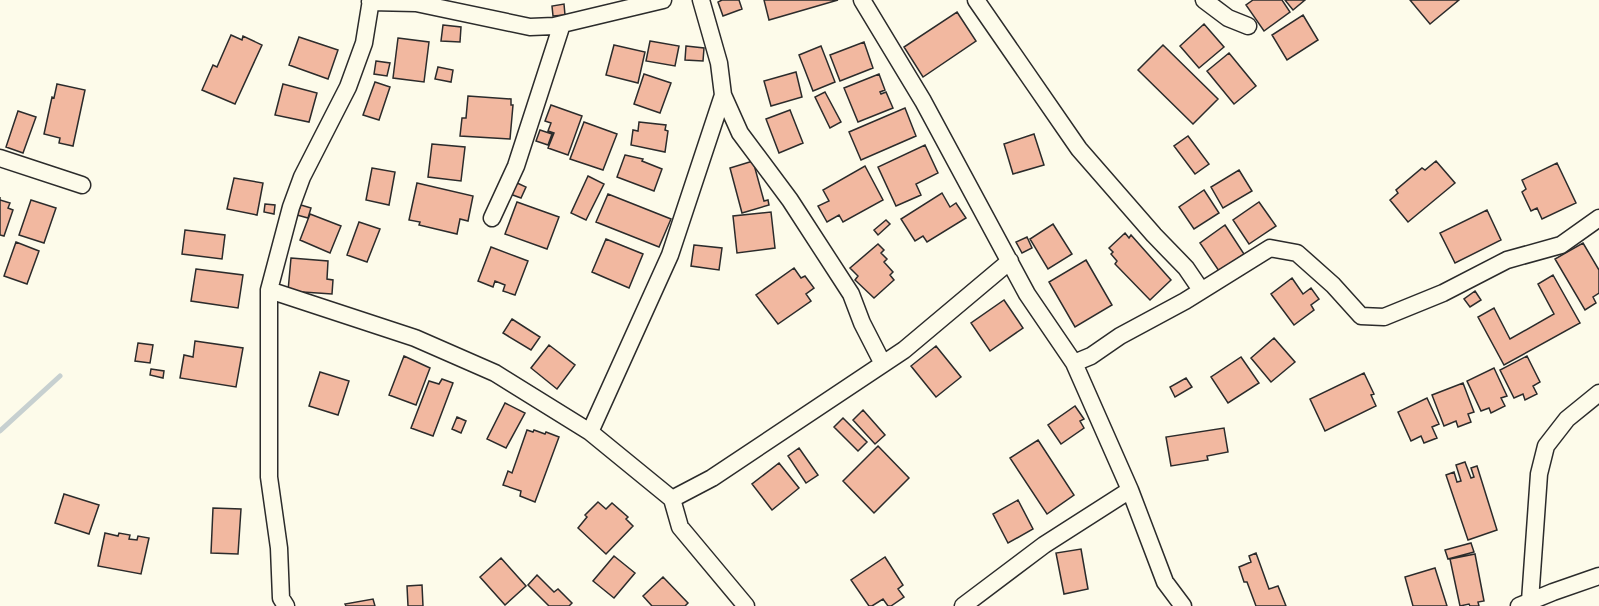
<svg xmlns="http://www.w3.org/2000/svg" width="1599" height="606" viewBox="0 0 1599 606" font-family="'Fira Sans Condensed',sans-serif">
<rect width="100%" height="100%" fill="#fdfbea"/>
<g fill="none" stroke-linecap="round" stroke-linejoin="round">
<path stroke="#c7d0d0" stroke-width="5" d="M0,431L60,376"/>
</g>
<path fill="#f2b8a0" stroke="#2b2b2b" stroke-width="1.5" d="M722,0H739L742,9L723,16L718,2Z
M764,0H838L769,20Z
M1253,0H1282L1290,12L1264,31L1246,5Z
M1285,0H1305L1293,10Z
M1410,0H1459L1430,24Z
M564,4L565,15L553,16L552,6Z
M957,12L976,41L923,77L904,47Z
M1303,15L1318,40L1287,60L1272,35Z
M1204,24L1224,47L1199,68L1180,46Z
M443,25L461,27L460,42L441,41Z
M231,35L242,40L243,36L262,45L235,104L202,90L213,65L217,67Z
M299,37L338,50L328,79L289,65Z
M398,38L429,42L424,82L393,78Z
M650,41L679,46L675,66L646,61Z
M864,42L873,68L840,81L830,55Z
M614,45L645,52L638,83L606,75Z
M1163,45L1218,99L1193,124L1138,70Z
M686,46L704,48L703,61L685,60Z
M821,46L835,82L813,91L799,55Z
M1229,53L1256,86L1234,104L1207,71Z
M376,61L390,63L387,76L374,74Z
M438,67L453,70L451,82L435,79Z
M796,72L802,97L771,106L764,81Z
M644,74L671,83L660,113L634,104Z
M879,74L885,90L880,92L881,94L886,92L893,108L858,122L844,88Z
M375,82L390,87L379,120L363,115Z
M57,84L85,90L73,146L59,143L60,138L44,134L52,97L54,98Z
M283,84L317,93L309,122L275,115Z
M825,92L841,122L830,128L815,97Z
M468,96L511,99V105H513L510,139L460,136L462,118H466Z
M551,105L582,116L568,155L548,148L554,133L548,131L551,123L545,121Z
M905,108L916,136L861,160L849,132Z
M790,110L803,143L779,153L766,119Z
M18,111L36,117L23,153L6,147Z
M584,122L617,134L603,170L570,159Z
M639,122L666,125L665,130L668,131L665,152L631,145L633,130L638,131Z
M540,130L552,134L548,145L536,141Z
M1034,134L1044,165L1013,174L1004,144Z
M1188,136L1209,164L1195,174L1174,146Z
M432,144L465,147L461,181L428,177Z
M925,145L938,173L916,184L921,195L896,206L878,167Z
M625,155L643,159L642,161L662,169L654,191L617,177Z
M753,161L764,201L768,200L769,205L742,213L730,168Z
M1436,161L1455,183L1408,222L1390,200L1398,193L1396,190L1422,168L1425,170Z
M1557,163L1576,203L1542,219L1537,208L1531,211L1522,192L1526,189L1522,180Z
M865,166L883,200L843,222L839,215L827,222L818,206L829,201L823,190Z
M372,168L395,172L389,205L366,200Z
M1239,170L1252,191L1223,208L1211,187Z
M588,176L604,184L586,220L571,213Z
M234,178L263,183L257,215L227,209Z
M515,182L526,187L521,198L510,194Z
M417,183L473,196L468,221L460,219L457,234L419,225L420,222L409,220Z
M1204,190L1219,213L1194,229L1179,207Z
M942,193L950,207L956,203L966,218L927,242L923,236L915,241L901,219Z
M608,194L671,219L659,247L596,222Z
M0,197V200L10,203L8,208L13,210L4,236L0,235Z
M31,200L56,208L44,243L19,235Z
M517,202L559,217L547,249L505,234Z
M1259,202L1276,226L1249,244L1233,220Z
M265,204L275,205L274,214L264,212Z
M301,205L311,208L308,218L297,215Z
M1487,210L1501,240L1455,263L1440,233Z
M771,212L775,248L737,253L733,216Z
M310,214L341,226L330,253L300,240Z
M886,220L890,224L878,235L874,230Z
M359,222L380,229L367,262L347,255Z
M1053,224L1072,254L1048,269L1030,239Z
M1225,225L1244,254L1219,271L1200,243Z
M185,230L225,235L222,259L182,254Z
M1125,233L1129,238L1131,235L1171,280L1150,300L1115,264L1117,261L1111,254L1113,252L1109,248Z
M1027,237L1032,248L1022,253L1016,242Z
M606,239L643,254L629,288L592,272Z
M16,242L39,251L27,284L4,276Z
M1583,243L1599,270V293L1593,297L1596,303L1585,310L1555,259Z
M878,244L884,250L881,253L887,259L884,262L893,272L890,275L894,280L874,298L855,280L858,276L850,268Z
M694,245L722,248L719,270L691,266Z
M491,247L528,261L515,295L503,291L505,285L495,281L493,287L478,281Z
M291,258L328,261L327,279L333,280L332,294L288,291Z
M1086,260L1112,305L1075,327L1049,282Z
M794,268L801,278L805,276L814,288L806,294L811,301L778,324L756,295Z
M196,269L243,275L238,308L191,301Z
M1553,275L1580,323L1504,365L1478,317L1494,308L1510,339L1554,314L1538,284Z
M1292,278L1303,294L1311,288L1319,299L1311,305L1314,310L1294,325L1271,294Z
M1475,291L1481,300L1470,307L1464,299Z
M1004,300L1023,328L990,351L971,323Z
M512,319L540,337L531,350L503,333Z
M1274,338L1295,362L1271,382L1251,358Z
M195,341L243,348L236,387L180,378L184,355L193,357Z
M138,343L153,345L150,363L135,361Z
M549,345L575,365L557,389L531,368Z
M936,346L961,377L936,397L911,366Z
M404,356L430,368L416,405L389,395Z
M1527,356L1540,382L1533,386L1537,394L1525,400L1523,394L1514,398L1500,370Z
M1241,357L1259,383L1228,403L1211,377Z
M1494,368L1507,396L1501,398L1505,406L1491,413L1489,408L1481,411L1467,381Z
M151,369L164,371L163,378L150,375Z
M320,372L349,381L338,415L309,406Z
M1364,373L1374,394L1371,395L1376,406L1325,431L1310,399Z
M1186,378L1192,387L1175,397L1170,387Z
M442,379L453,383L433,436L411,428L429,381L439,384Z
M1463,383L1474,412L1468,414L1471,422L1458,427L1456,421L1444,426L1432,395Z
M1427,398L1439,424L1432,427L1437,438L1424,443L1421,436L1411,441L1398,412Z
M505,403L525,413L506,448L487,439Z
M1075,406L1084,419L1080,421L1084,428L1061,444L1048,425Z
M863,410L885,435L875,444L853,420Z
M457,417L466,421L461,433L452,429Z
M843,418L867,442L858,451L834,427Z
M1224,428L1228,452L1207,456L1208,460L1171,466L1166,437Z
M527,430L533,432L534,430L545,434L546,432L559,437L535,502L520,496L521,491L503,485L508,471L512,473Z
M1038,440L1074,495L1047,514L1010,458Z
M878,446L909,478L874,513L843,481Z
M799,448L818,475L806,483L788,456Z
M1465,462L1471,478L1474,477L1471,468L1477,466L1497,530L1468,540L1446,475L1454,472L1457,482L1461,481L1456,465Z
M779,463L799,488L772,510L752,484Z
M64,494L99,505L89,534L55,523Z
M1018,500L1033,529L1008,543L993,514Z
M598,502L606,509L612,503L628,517L626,519L633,526L606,554L578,528L587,517L585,515Z
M213,508L241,509L238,554L211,553Z
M105,533L118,536L119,533L130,535L129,539L137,540L138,536L149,538L141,574L98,566Z
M1471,543L1474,552L1448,559L1445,550Z
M1081,549L1088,589L1064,594L1056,553Z
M1256,553L1269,589L1278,586L1286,606H1256L1247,582H1244L1239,567L1251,562L1249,556Z
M1475,554L1484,601L1478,602L1479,606H1470L1469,604L1460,606L1450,559Z
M614,556L635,573L614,598L593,581Z
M885,557L903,585L898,589L904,597L891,606H888L883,599L872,606H869L851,580Z
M501,558L526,586L505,605L480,577Z
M1435,568L1447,606H1413L1405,577Z
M537,575L554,592L558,589L572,603L569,606H549L528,585Z
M663,577L688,603L685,606H652L643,596Z
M422,585L423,606H408L407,586Z
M373,599L375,606H346L345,604Z"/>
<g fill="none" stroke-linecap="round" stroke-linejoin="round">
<defs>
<path id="street" d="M862,0L923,101L1027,294L1074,363L1130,490L1165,582L1183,606
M976,0L1079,149L1154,235L1186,268L1201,290
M1204,0L1228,18L1248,26
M370,2L416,3L530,27L554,26L663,0
M723,95L740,133L790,200L851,294L862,323L883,364
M0,158L82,185
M492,218L516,166L562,24
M269,290L415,338L495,373L590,432L672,499L712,478L904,350L1010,261
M1074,363L1091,356L1120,336L1185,301L1270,248L1297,253L1333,285L1361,316L1384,317L1443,293L1507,260L1561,245L1599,218
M590,432L670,255L723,95L719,63L701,0
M672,499L680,527L746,606
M1530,601L1539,474L1546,446L1567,419L1599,393
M286,606L281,598L279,548L269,477V290L291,207L302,177L348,87L364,43L371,0
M963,606L1044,545L1130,490
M1519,606L1553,592L1599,576"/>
</defs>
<use href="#street" stroke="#2b2b2b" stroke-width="19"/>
<use href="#street" stroke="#fdfbea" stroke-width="16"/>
</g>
</svg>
